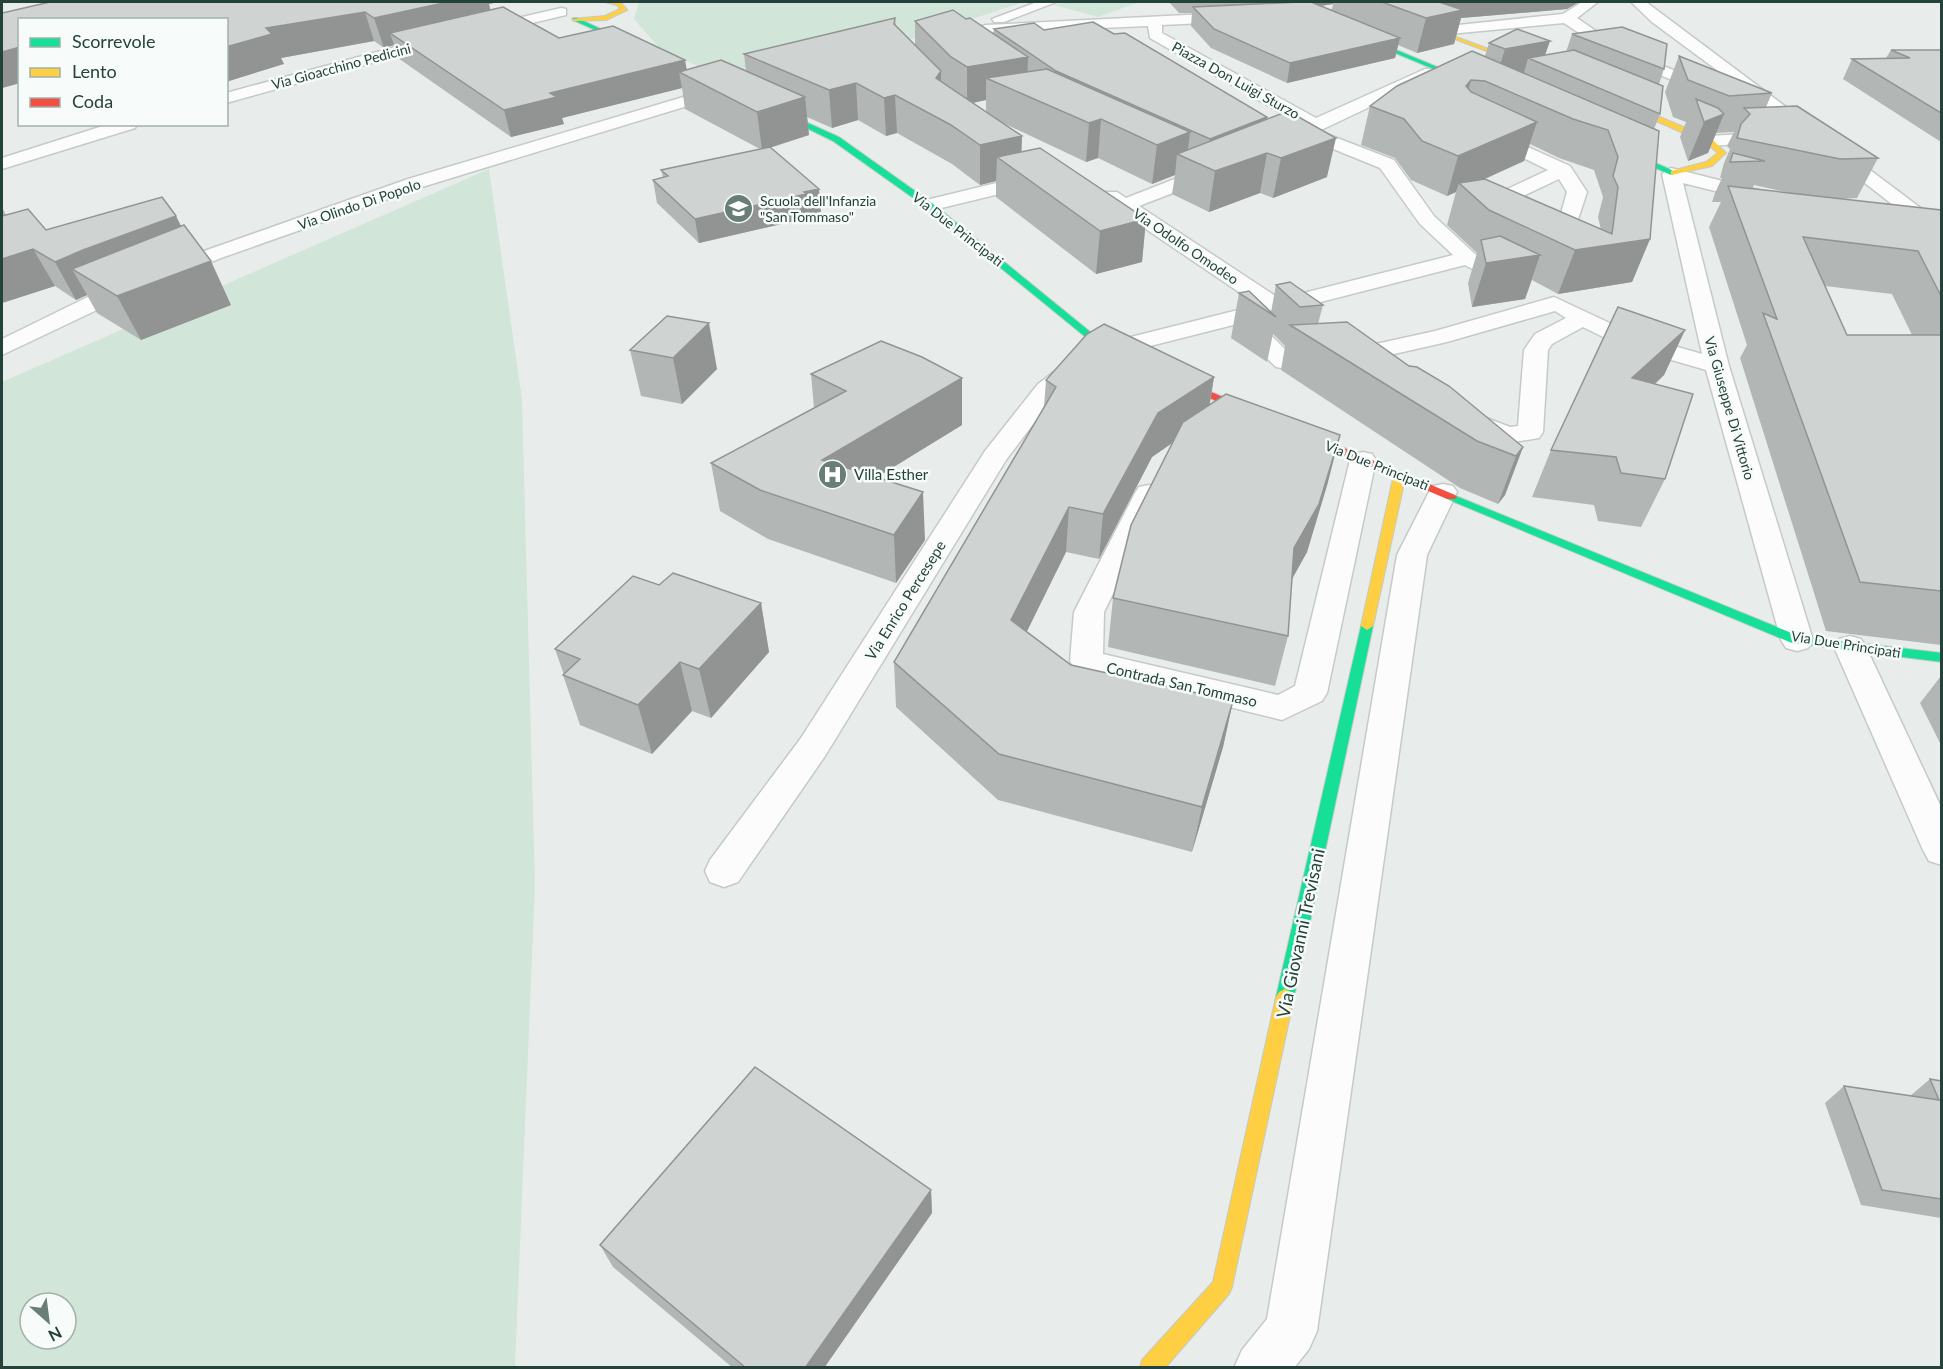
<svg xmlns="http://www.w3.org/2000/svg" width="1943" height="1369" viewBox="0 0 1943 1369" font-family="Lato,sans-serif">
<rect width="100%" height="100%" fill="#e8edeb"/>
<path fill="#d1e6d8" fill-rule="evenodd" d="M639,2H1024L875,51L732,81L661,50L634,19Z
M1065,2H1139L1098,17L1054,5Z
M489,169L522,399L535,886L515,1367H2V382ZM30,1303H66V1339H30Z"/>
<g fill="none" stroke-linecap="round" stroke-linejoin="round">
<defs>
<path id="street" d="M1037,2H1056L1004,22H994L992,19Z
M1277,2H1293L1312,14L1305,18L1162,25V33L1316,118L1425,69H1437L1439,72L1437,75L1319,131L1394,160L1434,216L1475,254L1521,277L1524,282L1521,287H1505L1465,265L1254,319L1290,354L1326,351L1334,353L1338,358L1334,363C1317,367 1293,371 1276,367L1233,325L1107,357L1099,355L1095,350L1099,345L1258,305L1103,200L1100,196L1103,192H1117L1126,198L1208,166H1222L1224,170L1222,174L1139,206L1280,299L1453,255L1420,224L1380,168L1304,137L1292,141L1286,140L1283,136L1302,125L1150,38L1148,26L986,33L942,44L934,39L937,36L986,25L1289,10Z
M1582,2H1598L1577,18L1625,51L1719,88L1721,91L1719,94H1707L1615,57L1564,23L1439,35L1432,31L1439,27L1563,14Z
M1631,2H1646L1942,224V240L1935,238L1791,125L1652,22Z
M561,8L566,9V15L419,50L226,103V93L410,43Z
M727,84L735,89L733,92L422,187L221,258L120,299L2,355V339L104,289L207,250L408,179Z
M109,124H137L135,128L2,169V158Z
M1486,128L1570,166L1587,192L1570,244C1560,247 1542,243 1535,234L1538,230L1545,228L1556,231L1567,192L1559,179L1483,215H1469L1466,211L1469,207L1548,170L1480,137L1477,133L1480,129Z
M1776,132L1782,133L1785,137L1782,141L1709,146L1700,141L1709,136Z
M1671,168L1770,193L1773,197L1763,203L1683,183L1729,366L1813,640L1808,648L1797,651L1786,648L1781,640L1706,370L1617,344L1583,327L1552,344L1548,350L1543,432L1539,438L1508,443L1458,424L1454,419L1458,414L1467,411L1476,414L1510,427L1518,426L1524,350L1535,334L1566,318L1555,311L1447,342L1372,359L1369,366C1358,369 1347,366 1340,356L1344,351L1435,331L1554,297L1633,334L1702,354L1662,174Z
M1038,173L1047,179L1045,183L929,211L919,205L922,201Z
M1080,357L1089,359L1092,364L1056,394L1006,460L825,756L738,882L724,887L710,882L705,871L710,860L801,738L985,451L1038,384L1071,359Z
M1363,452L1372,454L1376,460L1327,693L1322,701L1282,720L1075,669L1070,661L1074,612L1135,493L1139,487L1149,485L1159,487L1163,493L1104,612L1103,654L1278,695L1295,686L1350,460L1354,454Z
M1443,484L1453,486L1457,492L1427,555L1317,1331L1309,1349L1294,1368H1234L1242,1350L1267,1319L1397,555L1429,492L1433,486Z
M1850,636L1861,639L1866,647L1942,809V865L1929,861L1923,850L1834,647L1839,639Z"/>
<path id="fast" d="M1371,4L1369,7L1312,15L1495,91L1678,173L1671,175L1491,93L1302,14Z
M573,18H577L642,48L637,49L573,20Z
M766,106H770L839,137L932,203L1110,348L1127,355V359H1121L1104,352L926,207L833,141L766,108Z
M1451,494L1799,636L1942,653V662L1792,643L1447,499L1445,497Z
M1367,622L1373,626L1294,997L1291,1002L1285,1005L1279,1002L1276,997L1361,626Z"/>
<path id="slow" d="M605,2L621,3L627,10L606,20L575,21L572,19L605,16L620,9L617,5Z
M1367,4L1567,78L1712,139L1726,153L1712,166L1671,175V171L1706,162L1718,153L1706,143L1563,80L1367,6Z
M1400,471L1406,474L1373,626L1367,630L1361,626L1394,474Z
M1285,989L1291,992L1294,997L1232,1287L1229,1294L1165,1368H1140L1142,1360L1213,1282L1276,997L1279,992Z"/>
<path id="jam" d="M1171,375L1455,495L1457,497L1455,499H1447L1167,380L1166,378Z"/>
</defs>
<use href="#street" stroke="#c5cac8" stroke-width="3"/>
<use href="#fast" stroke="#c3cbc8" stroke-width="2"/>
<use href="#slow" stroke="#c3cbc8" stroke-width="2"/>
<use href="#jam" stroke="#c3cbc8" stroke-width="2"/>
<use href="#street" fill="#fcfcfc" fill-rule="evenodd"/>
<use href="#fast" fill="#16e098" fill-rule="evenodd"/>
<use href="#slow" fill="#ffcf43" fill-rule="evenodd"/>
<use href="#jam" fill="#f24e42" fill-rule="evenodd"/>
</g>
<path fill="#b2b6b5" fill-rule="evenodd" d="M50,2H498L489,4L490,10L559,38L687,70L746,71L744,54L895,18L896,26L915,45V21L966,19L993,34L994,29L1044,30L1267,119L1327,177L1273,198L1260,193L1209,212L1172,194L1175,175L1152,184L1098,158L1086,162L1003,123L1022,152L1146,219L1142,262L1096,274L996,197V181L980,185L952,164L897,133L886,136L858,120L832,128L807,117L809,135L770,148L821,212L808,215V218L699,243L657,203L653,180L663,177L661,170L760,149L685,109L682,88L562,118L564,124L511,137L398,58L394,45L384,48L374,41L281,58L284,64L226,20H20V83L2,88V13ZM986,100V112L973,103Z
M1169,2H1579L1567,9L1461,18L1454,44L1417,53L1398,45L1395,58L1287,83L1211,48L1191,26L1192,13H1179ZM1333,4L1332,10L1321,6Z
M1572,34L1664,69L1659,84L1660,114L1654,129L1650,239L1632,282L1558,294L1532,280L1525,299L1472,307L1468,283L1477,253L1447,225L1456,192L1447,196L1411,180L1395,158L1361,145L1370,106L1485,56L1489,43L1545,55L1566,52ZM1530,144L1559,158L1594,170L1603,197L1598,217L1601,230L1483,180L1524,161Z
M1891,50H1941V142L1843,79L1852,59L1886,58Z
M1679,56L1772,93L1766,107L1878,158L1857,198L1837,199L1941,210V645L1826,631L1740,358L1747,345L1709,227L1721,202H1712L1715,193L1722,178H1720L1724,163L1730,149L1727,146L1734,132L1716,133L1708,153L1688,161L1680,137L1686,122L1673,117L1665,92ZM1754,185L1794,194L1752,189ZM1825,286L1892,294L1912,335H1847Z
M2,207L6,215L46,230L176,216L181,226L231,305L141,340L97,313L87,295L76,300L55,286L2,303Z
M1276,285L1323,305L1318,324L1523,447L1505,495L1498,504L1460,488L1281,370L1285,346L1273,334L1267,362L1231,338L1239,293L1271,312Z
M667,316L717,369L682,404L641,396L630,350Z
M1685,330L1664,375L1655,384L1665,479L1641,527L1598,521L1594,505L1532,497L1551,450Z
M811,374L962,425L877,477L925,540L896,583L768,539L720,511L711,463L814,408Z
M1214,377L1210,404L1328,482L1307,552L1292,579L1288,636L1275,686L1108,647L1113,598L1172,443L1152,457L1099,559L1066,552L1026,632L1071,665L1233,701L1223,747L1192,852L998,800L896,707L894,662L1044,407L1046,380Z
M659,585L761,603L769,652L711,718L692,711L652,754L580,725L563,675H564L555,649Z
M1941,676V745L1920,703Z
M1930,1079L1941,1081V1218L1861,1205L1825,1103L1844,1086L1910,1096Z
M931,1190L932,1213L824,1368H733L613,1267L600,1245Z"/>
<path fill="#919493" d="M448,2H498L489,4L493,21L390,33L394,45L384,48L374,18Z
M1307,2H1333V4L1306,8Z
M1435,2H1579L1567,9L1461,18L1454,44L1417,53L1426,18Z
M365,12L374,41L281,58L284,64L226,82V47L266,28Z
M1400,38L1395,58L1287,83L1290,63Z
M1550,41L1542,64L1528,58L1522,80L1494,85L1505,49Z
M20,47V83L2,88V52Z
M1028,57L1027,94L986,78V100L967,104V67Z
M685,60L688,76L679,72L682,88L562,118L564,124L511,137L504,110L550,93Z
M941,71V108L936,78Z
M1471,80L1461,118L1466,86Z
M856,83L858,120L832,128L829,90Z
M895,95L897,133L886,136L884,98Z
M805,97L809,135L762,150L757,112Z
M1724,114L1708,153L1688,161L1704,122Z
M1267,117L1264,138L1207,162L1210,139Z
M1101,119L1098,158L1086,162L1089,123Z
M1537,122L1524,161L1464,188L1459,183L1456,192L1447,196L1458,156Z
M1190,132L1187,158L1177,154L1175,175L1152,184L1157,145Z
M1022,136L1021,175L997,157L996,181L980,185V145Z
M1336,138L1327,177L1273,198L1281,158Z
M1267,153L1260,193L1209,212L1215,171Z
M819,189L821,212L808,215V218L699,243L695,219Z
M176,216L194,253L72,269L87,295L76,300L55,262L83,250Z
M1146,219L1142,262L1096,274L1100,231Z
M1650,239L1632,282L1558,294L1575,250Z
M33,249L55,286L2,303V259Z
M1540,255L1525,299L1472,307L1486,263Z
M211,261L231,305L141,340L117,296Z
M709,323L717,369L682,404L673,358Z
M1685,330L1664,375L1612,424L1632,378Z
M1214,377L1207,419L1152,457L1099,559L1103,514L1158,413Z
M962,378V425L827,508L822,460Z
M1340,435L1328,482L1307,552L1282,597L1294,548Z
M1523,447L1505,495L1498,504L1516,456Z
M923,492L925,540L896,583L894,535Z
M1069,507L1066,552L1010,666L1011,620Z
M761,603L769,652L711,718L699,669Z
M680,662L692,711L652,754L638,705Z
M1233,701L1223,747L1192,852L1202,807Z
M931,1190L932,1213L824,1368H805Z"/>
<path fill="#cfd4d2" stroke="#919493" stroke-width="1.5" d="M50,2H448L374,18L365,12L266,28L272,34L226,47V20H20V47L2,52V13Z
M1300,2H1311L1400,38L1290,63L1214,29L1193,7Z
M1382,2H1439L1463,10L1426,18Z
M503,7L559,38L613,26L685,60L550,93L557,97L504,110L390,33Z
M953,10L966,19L970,18L1028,57L967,67L951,57L915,21Z
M895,18L894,24L941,71L936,78L1022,136L980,145L951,125L895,95L884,98L856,83L829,90L744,54Z
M1093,22L1114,34L1125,33L1267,117L1210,139L1056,71L994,29L1034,23L1044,30Z
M1622,27L1667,44L1664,69L1572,34Z
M1517,29L1550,41L1505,49L1489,43Z
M1574,50L1663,86L1660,114L1528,58Z
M1891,50H1941V113L1852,59L1910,58Z
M1472,51L1659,131L1650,239L1575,250L1489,210L1459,183L1485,179L1612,234L1618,187L1613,176L1618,157L1608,130L1573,119L1485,81L1471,80L1466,86L1471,92L1537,122L1458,156L1422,141L1404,119L1370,106L1397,86Z
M1679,56L1772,93L1729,96L1688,80Z
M721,60L805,97L757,112L679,72Z
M1047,69L1190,132L1157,145L1101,119L1089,123L986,78Z
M1696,99L1718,108L1724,114L1704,122Z
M1797,106L1878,158L1840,159L1737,138L1741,124L1750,114L1744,108Z
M1288,111L1336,138L1281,158L1267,153L1215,171L1177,154Z
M770,147L819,189L804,192L806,194L695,219L653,180L668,176L661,170Z
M1040,148L1146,219L1100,231L997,157Z
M1733,153L1765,161L1730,162Z
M1728,186L1941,210V296L1918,251L1803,237L1847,335H1941V591L1860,582L1763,313L1777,319Z
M162,197L176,216L83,250L55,262L33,249L2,259V216L28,209L46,230Z
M184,225L211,261L117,296L72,269Z
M1500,236L1540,255L1486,263L1481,240Z
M1290,282L1323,305L1300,307L1276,285Z
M1249,291L1276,317L1239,293Z
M1618,307L1685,330L1632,378L1693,394L1665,479L1621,473L1616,457L1551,450Z
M667,316L709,323L673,358L630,350Z
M1347,322L1409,366L1417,367L1449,386L1523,447L1516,456L1477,441L1290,325Z
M1104,324L1214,377L1158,413L1103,514L1069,507L1011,620L1071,665L1233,701L1202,807L999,754L894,662L1056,387L1046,380L1087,334Z
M881,341L922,357L962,378L822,460L923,492L894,535L760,490L711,463L846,391L811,374Z
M1226,394L1340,435L1319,504L1294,548L1288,636L1113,598L1131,525L1183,422Z
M673,573L761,603L699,669L680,662L638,705L563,675L580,659L555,649L633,576L659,585Z
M755,1067L931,1190L805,1368H746L600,1245Z
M1930,1079L1941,1081V1199L1882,1190L1844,1086L1939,1100Z"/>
<defs>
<symbol id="school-disc" viewBox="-11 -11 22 22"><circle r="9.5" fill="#697e78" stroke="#f7fbf9"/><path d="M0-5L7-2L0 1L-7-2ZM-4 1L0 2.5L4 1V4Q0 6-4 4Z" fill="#fff"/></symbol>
<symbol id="hospital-disc" viewBox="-11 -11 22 22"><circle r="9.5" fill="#697e78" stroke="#f7fbf9"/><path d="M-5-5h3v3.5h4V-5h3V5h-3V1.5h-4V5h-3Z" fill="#fff"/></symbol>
</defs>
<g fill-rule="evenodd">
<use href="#school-disc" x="722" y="192" width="33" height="33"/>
<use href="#hospital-disc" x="816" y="458" width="33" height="33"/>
</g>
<g text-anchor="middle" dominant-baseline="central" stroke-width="5" stroke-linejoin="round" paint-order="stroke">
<g font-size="14" fill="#24423a" stroke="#f7fbf9">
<text transform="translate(341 66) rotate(-15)">Via Gioacchino Pedicini</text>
<text transform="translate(1236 80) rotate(29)">Piazza Don Luigi Sturzo</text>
<text transform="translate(359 204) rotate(-19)">Via Olindo Di Popolo</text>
<text transform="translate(958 229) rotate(38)">Via Due Principati</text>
<text transform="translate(1186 246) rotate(34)">Via Odolfo Omodeo</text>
<text transform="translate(1730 408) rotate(74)">Via Giuseppe Di Vittorio</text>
<text transform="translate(1377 465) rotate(22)">Via Due Principati</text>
<text transform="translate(1846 644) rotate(9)">Via Due Principati</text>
</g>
<g font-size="14" fill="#24423a" stroke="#f7fbf9" text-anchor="start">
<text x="760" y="200">Scuola dell'Infanzia<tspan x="760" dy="16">"San Tommaso"</tspan></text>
</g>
<g font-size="15" fill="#24423a" stroke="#f7fbf9" text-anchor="start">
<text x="854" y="474">Villa Esther</text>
</g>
<g font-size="15" fill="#24423a" stroke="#f7fbf9">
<text transform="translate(905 600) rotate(-58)">Via Enrico Percesepe</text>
<text transform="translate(1182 684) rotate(13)">Contrada San Tommaso</text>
</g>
<g font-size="18" fill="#24423a" stroke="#f7fbf9">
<text transform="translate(1300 933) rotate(-78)">Via Giovanni Trevisani</text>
</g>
</g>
<rect width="1943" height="1369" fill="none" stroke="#24423a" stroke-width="6"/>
<rect x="18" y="18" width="210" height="108" fill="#f7fbf9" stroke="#a3b1ad" stroke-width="1.5"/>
<rect x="30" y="38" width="30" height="9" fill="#16e098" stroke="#a3b1ad" stroke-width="1.5"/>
<text x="72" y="48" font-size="18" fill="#24423a">Scorrevole</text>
<rect x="30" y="68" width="30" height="9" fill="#ffcf43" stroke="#a3b1ad" stroke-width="1.5"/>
<text x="72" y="78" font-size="18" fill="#24423a">Lento</text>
<rect x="30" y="98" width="30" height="9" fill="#f24e42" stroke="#a3b1ad" stroke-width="1.5"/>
<text x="72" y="108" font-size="18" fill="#24423a">Coda</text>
<g transform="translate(48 1321) rotate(152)"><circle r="28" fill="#f7fbf9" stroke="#a3b1ad" stroke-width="1.5"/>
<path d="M0-4.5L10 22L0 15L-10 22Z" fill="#697e78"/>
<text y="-9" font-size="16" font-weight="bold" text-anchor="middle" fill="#24423a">N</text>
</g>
</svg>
